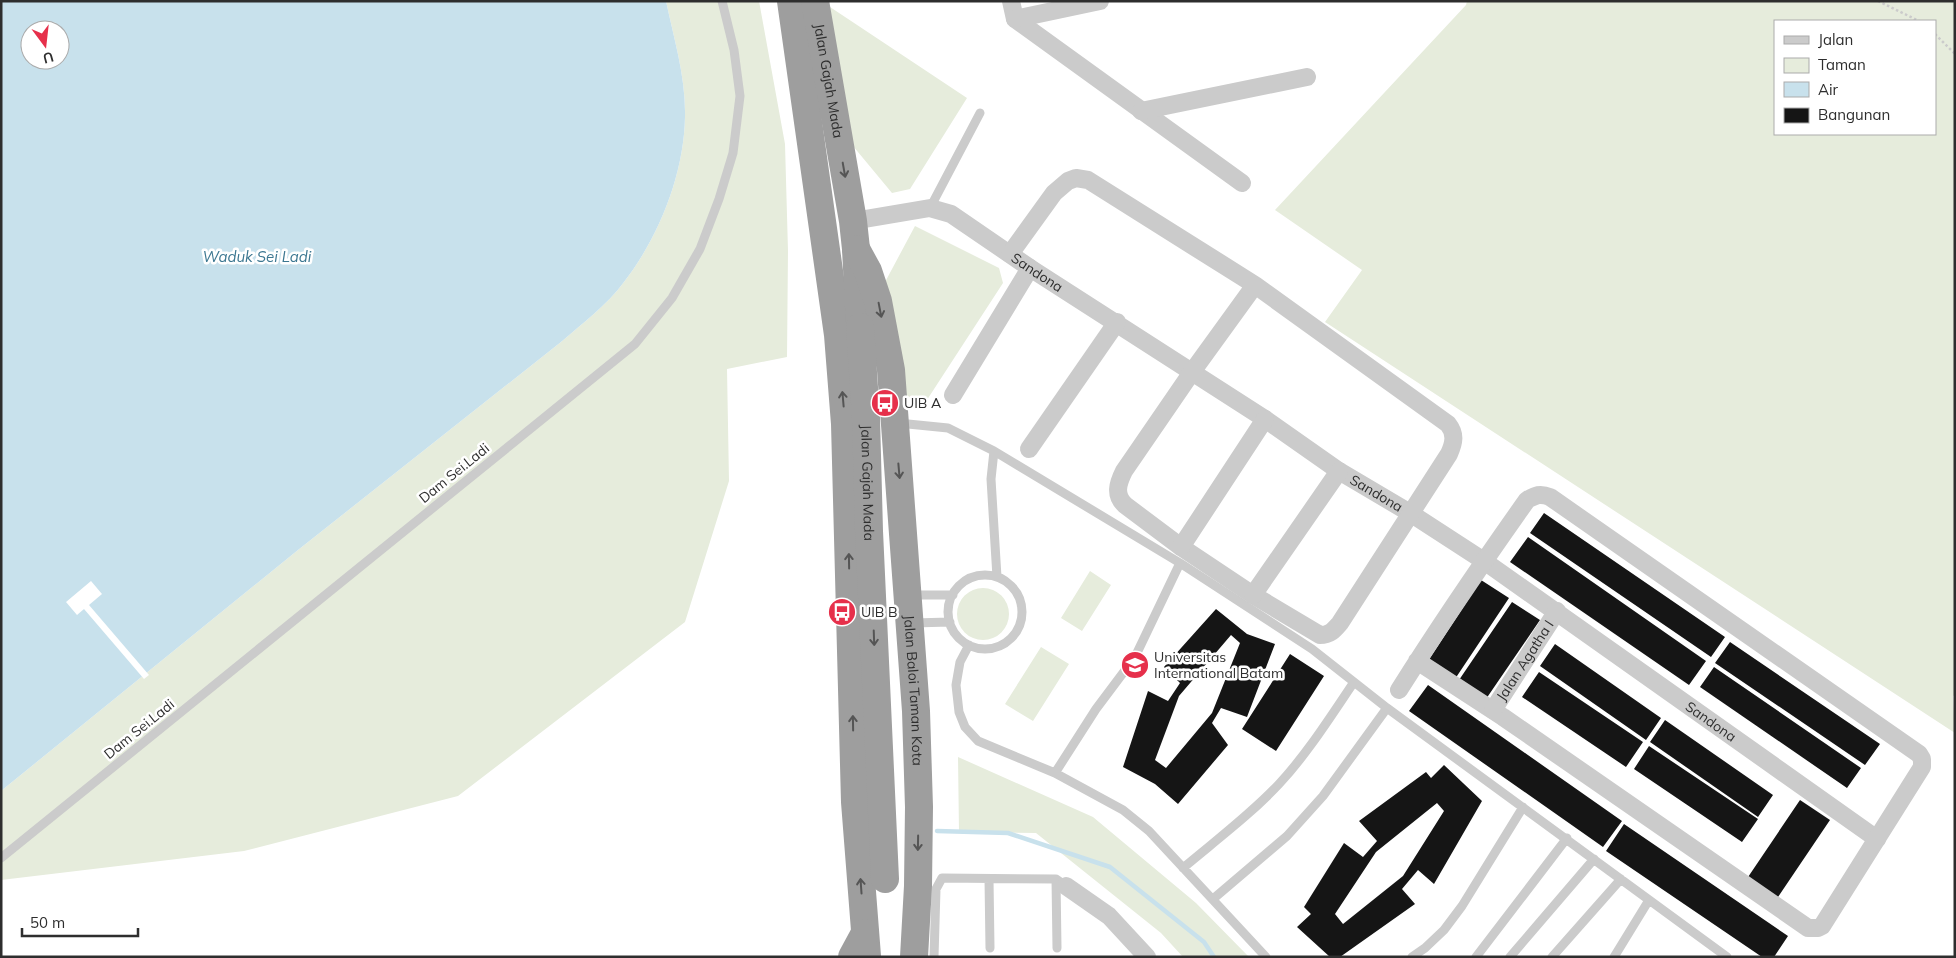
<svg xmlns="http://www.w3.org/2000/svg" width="1956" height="958" viewBox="0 0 1956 958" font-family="Mulish,sans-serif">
<rect width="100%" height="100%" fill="#fff"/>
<path fill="#e6ecdc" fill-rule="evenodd" d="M666,1H759L785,144L788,251L787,357L727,369L729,481L685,622L458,796L244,851L1,880V791L298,550L561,342C583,323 607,305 624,282C659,237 684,174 685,117C686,78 674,39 666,1Z
M1467,1H1955V695L1953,696L1955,733L1325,322L1362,270L1275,210L1466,5ZM1775,21H1935V134H1775Z
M824,3L967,98L910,189L892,193L848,140Z
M915,226L999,268L1003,283L923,406L899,390L884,284Z
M1090,571L1111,585L1082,631L1061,618Z
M957 614a26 26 0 1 1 52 0a26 26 0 1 1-52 0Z
M1041,647L1069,664L1033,721L1005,704Z
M958,757L1093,817L1196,903L1249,957H1183L1161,933L1036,833L959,832Z"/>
<path fill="#c8e1ec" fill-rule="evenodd" d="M1,1H666C674,39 686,78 685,117C684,174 659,237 624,282C607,305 583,323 561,342L298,550L1,791ZM30,30H60V60H30Z"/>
<path fill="#fff" d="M91,581L102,594L89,605L149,675L144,679L84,609L77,615L66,602Z"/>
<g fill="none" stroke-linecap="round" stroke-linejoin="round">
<path stroke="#c8e1ec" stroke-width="4.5" d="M937,831L1008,833L1110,867L1204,942L1214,957"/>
</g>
<path fill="#151515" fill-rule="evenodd" d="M1544,513L1725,637L1711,657L1530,533Z
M1528,537L1706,661L1689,685L1510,562Z
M1481,580L1509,598L1455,679L1428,661Z
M1512,602L1540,620L1486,699L1459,680Z
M1216,609L1247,634L1275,644L1247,717L1221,708L1212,723L1228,745L1178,804L1155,784L1123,767L1148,691L1168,701L1180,683L1164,667ZM1231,635L1240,643L1212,713L1166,768L1155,760L1179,696Z
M1730,642L1880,744L1865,765L1715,663Z
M1555,644L1661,718L1646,740L1540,666Z
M1290,654L1324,676L1276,751L1242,729Z
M1714,667L1861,768L1847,788L1700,687Z
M1539,672L1643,742L1626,767L1522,697Z
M1428,685L1622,821L1603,847L1409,711Z
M1665,720L1773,795L1758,817L1650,742Z
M1649,746L1758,819L1742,842L1634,769Z
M1444,765L1482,801L1434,884L1418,870L1402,889L1415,904L1340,957H1330L1297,927L1311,914L1304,907L1344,843L1363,857L1377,841L1359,821L1426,772L1431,778ZM1437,803L1444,811L1403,876L1343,924L1335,914L1376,852Z
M1800,800L1830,820L1776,900L1746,880Z
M1624,824L1788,936L1774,957H1762L1606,851Z"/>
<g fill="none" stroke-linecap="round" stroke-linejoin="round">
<path stroke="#cbcbcb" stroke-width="2.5" stroke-dasharray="2.5 2.5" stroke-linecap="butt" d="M1878,1L1919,21
M1935,34L1955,54"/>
<path stroke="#cbcbcb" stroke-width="9" d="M930,208L980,113
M898,423L948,428L994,451
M948 612a37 37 0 1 1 74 0a37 37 0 1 1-74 0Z
M997,577L991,479L994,451L1180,563L1312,649L1387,708L1727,957
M910,595H953
M913,623L950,622
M969,645L960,662L956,685L959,712L965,727L978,741L1055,773L1123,810L1149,831L1266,957
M1055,773L1096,709L1135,657L1180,563
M1,858L635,344L672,298L700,249L719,199L733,153L740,96L734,50L722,1
M1183,868C1215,841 1250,815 1279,784C1307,754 1331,716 1354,682
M989,879L990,948
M1056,879L1057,948
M1213,899L1287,836L1323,796L1387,708
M934,957L936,889L942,878L1056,879L1066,886
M1412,957L1425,948L1444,930L1462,906L1523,807
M1476,957L1567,838
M1510,957L1594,859
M1552,957L1621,879
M1614,957L1649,900"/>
<g stroke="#cbcbcb" stroke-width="18">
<path d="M1011,1L1015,19L1242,183"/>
<path d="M1015,19L1100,1"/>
<path d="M1141,111L1307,77"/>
<path id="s1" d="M853,221L930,208L951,214L1030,268L1265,419L1339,471L1410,513L1484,561L1877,839"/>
<path d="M1010,254L1054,193L1068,181L1076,178L1088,180L1255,285L1448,424C1456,434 1454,443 1449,454L1340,623C1334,630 1330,635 1320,635L1253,595L1181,547L1125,505C1114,495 1118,483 1124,471L1192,372L1255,285"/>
<path d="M953,395L1030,268"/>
<path d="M1029,449L1117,322"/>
<path d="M1181,547L1265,419"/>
<path d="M1253,595L1339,471"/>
<path d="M1399,690C1440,625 1483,562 1527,500C1536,495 1540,493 1550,497L1919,754L1922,759V767L1822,926L1818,928H1808L1503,717L1417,661"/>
<path id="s2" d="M1493,710L1557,611"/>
<path d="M1066,886L1109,916L1147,957"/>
</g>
<g stroke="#9e9e9e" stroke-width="28">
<path d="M791,1L838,335L845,424L855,802L867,956"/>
<path id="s3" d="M815,1L853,221L856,249L860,327"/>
<path id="s4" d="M856,249L868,271L878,301L891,370L916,711L919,807L918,886L914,957"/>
</g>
<g stroke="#9e9e9e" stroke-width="28">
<path id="s5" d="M860,327L866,418L869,531L885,879"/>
<path d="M852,957L865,933"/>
</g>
</g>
<defs><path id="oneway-shaft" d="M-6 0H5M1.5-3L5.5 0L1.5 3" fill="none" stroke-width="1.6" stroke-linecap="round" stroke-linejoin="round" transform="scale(1.25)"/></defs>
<g stroke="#555">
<use href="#oneway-shaft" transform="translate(844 170) rotate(80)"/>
<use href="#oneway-shaft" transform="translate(880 310) rotate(79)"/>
<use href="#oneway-shaft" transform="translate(843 399) rotate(-95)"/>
<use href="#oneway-shaft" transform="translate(899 471) rotate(85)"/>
<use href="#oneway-shaft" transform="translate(849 561) rotate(-91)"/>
<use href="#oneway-shaft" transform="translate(874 638) rotate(88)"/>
<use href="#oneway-shaft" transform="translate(853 723) rotate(-91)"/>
<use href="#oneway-shaft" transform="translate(918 843) rotate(91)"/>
<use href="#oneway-shaft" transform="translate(861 886) rotate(-94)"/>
</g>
<defs>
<symbol id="bus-disc" viewBox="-11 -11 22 22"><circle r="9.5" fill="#e6304b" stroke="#fff"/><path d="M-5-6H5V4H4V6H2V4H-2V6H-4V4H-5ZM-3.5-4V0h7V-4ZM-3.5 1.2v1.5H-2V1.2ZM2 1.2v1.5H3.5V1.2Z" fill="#fff"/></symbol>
<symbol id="university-disc" viewBox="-11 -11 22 22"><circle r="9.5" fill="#e6304b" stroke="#fff"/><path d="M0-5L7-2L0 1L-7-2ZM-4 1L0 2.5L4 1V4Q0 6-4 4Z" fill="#fff"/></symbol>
</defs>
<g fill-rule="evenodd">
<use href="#bus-disc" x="869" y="387" width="32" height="32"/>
<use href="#bus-disc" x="826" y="596" width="32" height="32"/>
<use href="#university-disc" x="1119" y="649" width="32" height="32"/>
</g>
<g text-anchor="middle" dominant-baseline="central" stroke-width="5" stroke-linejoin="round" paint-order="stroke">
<g font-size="14" fill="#2e2e2e" stroke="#fff">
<text stroke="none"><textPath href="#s3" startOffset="81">Jalan Gajah Mada</textPath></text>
<text stroke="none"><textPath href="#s1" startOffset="204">Sandona</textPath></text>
<text transform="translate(454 473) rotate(-39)">Dam Sei.Ladi</text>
<text stroke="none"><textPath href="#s5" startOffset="156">Jalan Gajah Mada</textPath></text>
<text stroke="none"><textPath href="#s1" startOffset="609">Sandona</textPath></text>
<text stroke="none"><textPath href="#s2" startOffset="59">Jalan Agatha I</textPath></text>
<text stroke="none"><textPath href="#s4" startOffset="448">Jalan Baloi Taman Kota</textPath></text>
<text stroke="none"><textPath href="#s1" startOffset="1014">Sandona</textPath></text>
<text transform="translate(139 729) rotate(-39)">Dam Sei.Ladi</text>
</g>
<g font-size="14" fill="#2e2e2e" stroke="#fff" text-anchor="start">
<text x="904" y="403">UIB A</text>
<text x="861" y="612">UIB B</text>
<text x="1154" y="657">Universitas<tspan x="1154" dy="16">International Batam</tspan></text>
</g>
<g font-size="15" font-style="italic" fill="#3c7791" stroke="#fff">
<text x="257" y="256">Waduk Sei Ladi</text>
</g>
</g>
<rect width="1956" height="958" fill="none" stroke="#2e2e2e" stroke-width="5"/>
<rect x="1774" y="20" width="162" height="115" fill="#ffffff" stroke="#ababab"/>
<rect x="1784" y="36" width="25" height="8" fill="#cbcbcb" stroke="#ababab"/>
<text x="1818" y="45" font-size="15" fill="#2e2e2e">Jalan</text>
<rect x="1784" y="58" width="25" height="15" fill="#e6ecdc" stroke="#ababab"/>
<text x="1818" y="70" font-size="15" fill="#2e2e2e">Taman</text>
<rect x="1784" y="82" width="25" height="15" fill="#c8e1ec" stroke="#ababab"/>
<text x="1818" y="95" font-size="15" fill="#2e2e2e">Air</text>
<rect x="1784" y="108" width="25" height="15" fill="#151515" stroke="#ababab"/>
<text x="1818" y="120" font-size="15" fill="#2e2e2e">Bangunan</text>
<g transform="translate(45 45) rotate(165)"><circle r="24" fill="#ffffff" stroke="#ababab"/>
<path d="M0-4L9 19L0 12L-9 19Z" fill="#e6304b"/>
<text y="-8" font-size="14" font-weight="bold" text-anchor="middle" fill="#2e2e2e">U</text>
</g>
<path d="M22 928v8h116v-8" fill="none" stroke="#2e2e2e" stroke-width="2.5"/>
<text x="30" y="928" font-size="15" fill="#2e2e2e" stroke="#ffffff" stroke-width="4" paint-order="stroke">50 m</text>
</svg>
